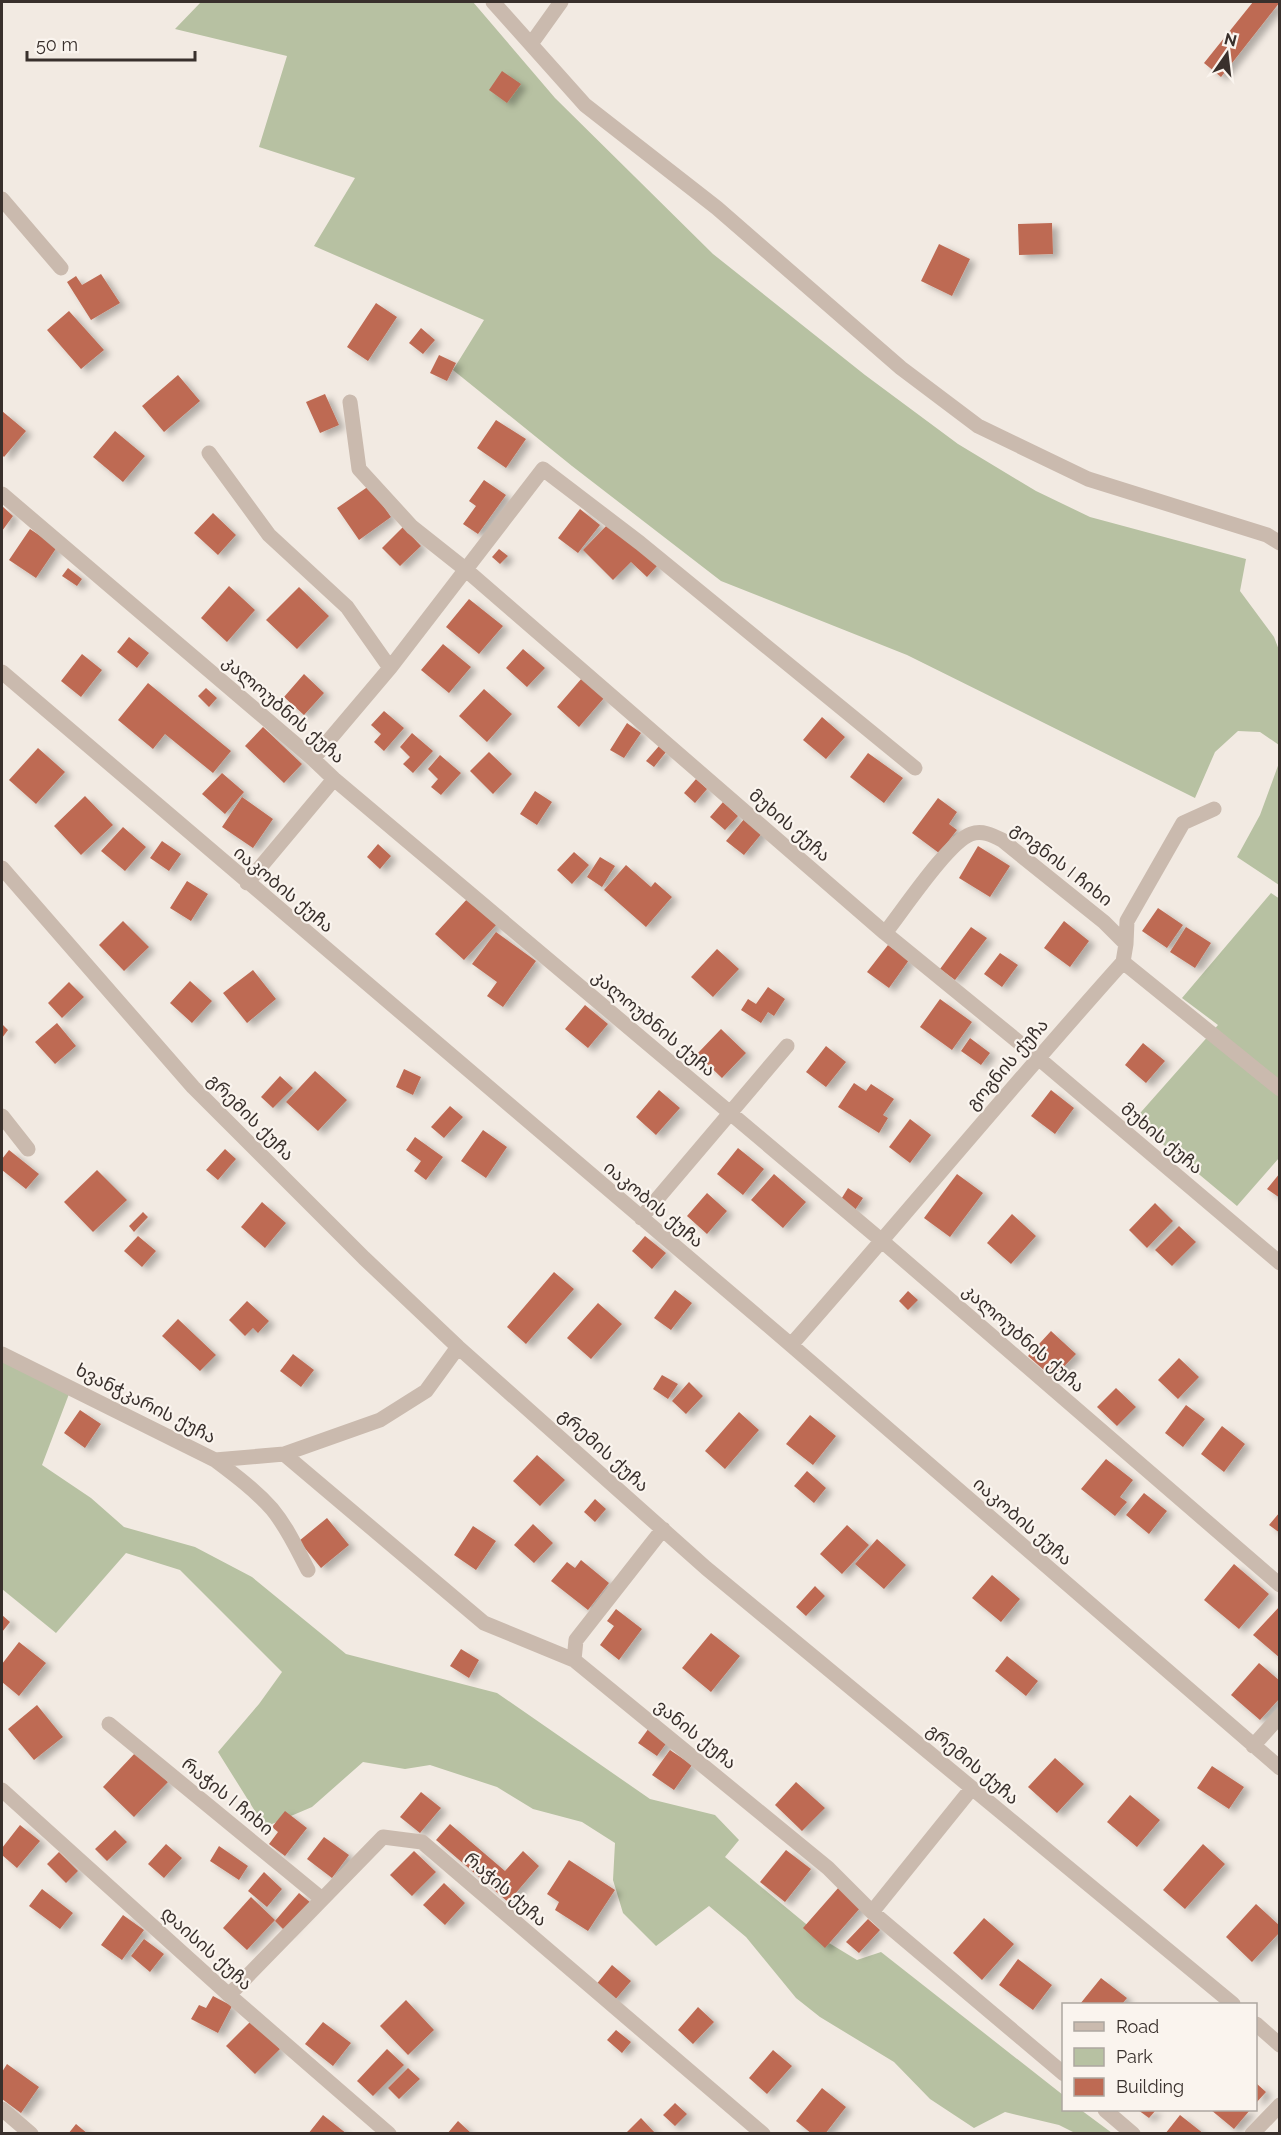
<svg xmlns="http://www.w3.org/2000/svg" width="1281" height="2135" viewBox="0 0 1281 2135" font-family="Raleway,'Noto Sans Georgian',sans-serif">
<defs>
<filter id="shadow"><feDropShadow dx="6" dy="4" stdDeviation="3" flood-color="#0004"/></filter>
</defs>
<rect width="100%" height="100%" fill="#f2eae2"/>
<path fill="#b7c1a2" d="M201,2H473L555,98L713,254L865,375L958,444L1036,491L1090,517L1246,559L1240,591L1274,637L1279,650V745L1260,732L1238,731L1215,752L1195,798L907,655L721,581L572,466L453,370L484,320L314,246L355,178L259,147L287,56L175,29Z
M1279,763V885L1237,857L1260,815Z
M1271,893L1280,899L1279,1158L1237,1206L1134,1120L1218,1025L1182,998Z
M2,1361L69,1394L42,1465L91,1498L124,1527L195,1547L252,1577L346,1654L497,1693L650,1799L715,1815L739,1840L725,1857L829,1943L857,1960L881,1952L1063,2095L1064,2110H1081L1112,2133H1075L1059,2125L1005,2112L974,2128L930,2099L894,2062L820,2017L796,1998L746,1937L709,1906L656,1946L623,1913L613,1880L615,1843L582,1822L533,1809L497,1787L430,1765L405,1769L363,1762L312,1807L265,1827L218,1752L259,1704L282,1672L180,1570L126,1553L56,1633L2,1589Z"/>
<path fill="#be6a53" filter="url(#shadow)" d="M1253,2H1280L1221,77L1204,63Z
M502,71L521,84L507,103L489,90Z
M1052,223L1053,254L1019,255L1018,224Z
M939,244L970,259L952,296L921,281Z
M101,274L120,303L91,320L67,282L76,276L82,285Z
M376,303L397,317L368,361L347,347Z
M69,311L104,350L81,369L47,330Z
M421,328L435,340L423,354L409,343Z
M439,355L456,363L447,381L430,373Z
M178,375L200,401L164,432L142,406Z
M325,394L339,425L320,433L306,402Z
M2,411L26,431L4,457L2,455Z
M496,420L526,439L506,468L477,448Z
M115,431L145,456L123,482L93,457Z
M484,480L506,495L478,534L463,524L476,506L469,501Z
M369,486L391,517L359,540L337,508Z
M2,506L13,516L2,531Z
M580,509L600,525L578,553L558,538Z
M213,513L236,535L218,555L194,533Z
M611,521L657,566L647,577L631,562L613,580L583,550Z
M403,527L421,546L400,566L382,548Z
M30,529L57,547L36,578L9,560Z
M499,549L508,556L500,564L492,557Z
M68,568L82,579L77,586L62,576Z
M229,586L255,610L227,642L201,618Z
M299,587L329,616L297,649L266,620Z
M469,599L503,626L479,654L446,627Z
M129,637L149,653L137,668L117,652Z
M443,644L471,667L449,693L421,670Z
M523,649L545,668L527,687L506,668Z
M82,654L102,670L81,697L61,681Z
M304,674L324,693L304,715L284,697Z
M582,678L604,698L579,727L557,707Z
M148,683L231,751L213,773L165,734L153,749L118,720Z
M206,688L217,698L209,707L198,696Z
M484,689L512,714L487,742L459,716Z
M384,711L404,728L384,751L374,742L381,734L371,725Z
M822,717L845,737L826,759L803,740Z
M627,723L641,733L624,758L610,750Z
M263,727L302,764L284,783L245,746Z
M412,733L433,751L413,773L403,764L410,757L400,747Z
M659,746L666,752L654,767L646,761Z
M38,748L65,772L36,804L9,780Z
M489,752L512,774L493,794L470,771Z
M868,753L903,778L884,803L850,777Z
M440,755L461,773L441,795L431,787L438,779L428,769Z
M222,773L244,792L225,814L202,794Z
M696,779L707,789L695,803L684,793Z
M535,791L552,802L537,825L520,814Z
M85,796L113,825L81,855L54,826Z
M242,797L273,819L253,848L222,827Z
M938,798L957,812L949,824L957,830L939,853L912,833Z
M723,802L738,816L725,830L710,817Z
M745,818L763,832L744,855L726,841Z
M123,827L146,847L125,871L101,851Z
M162,841L181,854L169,871L150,858Z
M378,844L391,856L380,869L367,857Z
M978,846L1010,866L990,897L959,878Z
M574,852L589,865L572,884L557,870Z
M600,857L615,866L602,887L587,877Z
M626,865L651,887L655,882L672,897L646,927L604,890Z
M187,881L208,894L191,921L170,908Z
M468,898L497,924L464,960L435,934Z
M1158,908L1183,925L1167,948L1142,931Z
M123,921L149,947L124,971L99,945Z
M1064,921L1089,941L1070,967L1044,948Z
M971,927L987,938L955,980L940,969Z
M1186,927L1211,943L1195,968L1170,952Z
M496,932L536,961L503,1007L487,996L497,982L472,964Z
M888,945L909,960L889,988L867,972Z
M717,949L739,969L713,997L691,977Z
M1000,953L1018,965L1002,987L984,974Z
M253,970L276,999L247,1023L223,993Z
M190,981L212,1001L192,1023L170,1003Z
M69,982L84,997L62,1018L48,1003Z
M768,987L785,999L774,1016L768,1012L761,1023L741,1010L748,999L756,1004Z
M940,999L972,1022L952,1050L920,1027Z
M585,1005L608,1024L588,1048L565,1029Z
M57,1023L76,1046L55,1064L35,1042Z
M2,1024L8,1030L2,1038Z
M721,1029L746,1053L722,1078L697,1054Z
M970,1038L990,1053L981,1065L961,1051Z
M1143,1043L1165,1061L1146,1083L1125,1065Z
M826,1046L846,1062L826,1087L806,1072Z
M404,1069L421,1077L413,1095L396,1087Z
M315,1071L347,1100L318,1131L286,1102Z
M280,1076L293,1088L273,1108L261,1097Z
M854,1083L866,1091L871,1084L894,1099L883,1115L888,1118L879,1133L838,1107Z
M659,1090L680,1108L656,1135L636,1117Z
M1051,1090L1074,1108L1055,1134L1031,1116Z
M450,1106L463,1117L444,1138L431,1127Z
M910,1119L931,1135L910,1163L889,1147Z
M483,1130L507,1147L486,1178L461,1161Z
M415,1137L443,1157L426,1180L414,1171L421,1161L406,1150Z
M738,1148L764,1169L743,1195L717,1174Z
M225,1149L236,1159L218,1180L206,1170Z
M9,1150L39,1174L26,1189L2,1170V1159Z
M97,1170L127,1200L93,1232L64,1202Z
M1280,1173V1198L1267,1189Z
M774,1174L806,1202L783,1228L751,1200Z
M957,1174L983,1193L950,1237L924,1218Z
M848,1188L863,1198L855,1210L840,1201Z
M707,1193L727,1211L707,1234L687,1216Z
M262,1202L286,1223L265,1248L241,1227Z
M1155,1203L1173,1221L1147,1248L1129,1230Z
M143,1212L148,1217L134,1232L129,1226Z
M1012,1214L1036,1236L1011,1264L987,1243Z
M1179,1226L1196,1242L1172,1266L1155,1250Z
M138,1236L156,1251L142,1267L124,1251Z
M645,1236L666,1253L652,1269L632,1251Z
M554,1272L574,1289L526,1344L507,1327Z
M675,1290L692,1303L671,1330L654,1318Z
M908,1291L918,1300L908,1310L899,1301Z
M247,1301L269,1321L258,1333L253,1328L245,1336L229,1320Z
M598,1303L622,1324L591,1359L567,1338Z
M178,1319L216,1355L200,1371L162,1336Z
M1051,1331L1076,1354L1053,1378L1028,1356Z
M293,1354L314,1370L301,1387L280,1371Z
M1179,1358L1199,1377L1178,1399L1158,1380Z
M662,1375L678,1384L668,1399L653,1389Z
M689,1382L703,1396L686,1414L672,1401Z
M1116,1388L1136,1407L1117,1426L1097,1407Z
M1186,1405L1205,1419L1183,1447L1165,1433Z
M80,1410L101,1424L85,1448L64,1433Z
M739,1412L759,1430L725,1469L705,1451Z
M810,1415L836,1436L813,1465L786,1444Z
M1222,1426L1245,1444L1224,1472L1201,1454Z
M537,1455L565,1480L540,1506L513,1481Z
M1106,1459L1133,1480L1120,1497L1127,1502L1115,1516L1081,1489Z
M807,1471L826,1488L814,1503L794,1486Z
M1144,1493L1167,1511L1149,1534L1126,1515Z
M595,1499L606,1509L595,1522L584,1512Z
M1280,1512V1533L1269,1525Z
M327,1518L349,1545L321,1568L299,1541Z
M533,1524L553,1543L534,1563L514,1545Z
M847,1525L869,1545L842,1574L820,1554Z
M473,1526L496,1541L476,1570L454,1555Z
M877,1539L906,1565L884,1589L855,1564Z
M581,1560L609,1583L588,1610L551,1581L567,1562L575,1568Z
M1234,1564L1269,1594L1239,1629L1204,1600Z
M992,1575L1020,1599L1001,1622L972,1598Z
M815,1586L825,1596L806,1616L796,1607Z
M1280,1606V1658L1253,1635Z
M616,1609L642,1629L619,1660L600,1645L614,1626L607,1621Z
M2,1615L10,1622L2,1632Z
M711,1633L740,1656L711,1692L682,1668Z
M19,1642L46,1663L19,1696L2,1682V1664Z
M461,1649L479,1660L469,1678L450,1666Z
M1007,1656L1038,1681L1026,1696L995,1671Z
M1259,1663L1280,1681V1698L1260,1720L1231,1695Z
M37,1705L63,1737L34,1760L8,1729Z
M649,1728L668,1741L657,1756L638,1743Z
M670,1750L692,1765L674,1790L652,1775Z
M136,1752L168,1782L134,1817L103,1787Z
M1055,1758L1084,1784L1057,1813L1028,1787Z
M1212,1766L1244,1787L1229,1809L1197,1788Z
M796,1782L825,1808L802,1831L775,1805Z
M421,1792L441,1808L420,1833L400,1817Z
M1130,1795L1160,1820L1137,1847L1107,1822Z
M285,1811L307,1828L285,1856L269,1844L278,1832L272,1827Z
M450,1824L505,1871L523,1851L539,1866L508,1902L436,1840Z
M20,1825L40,1841L17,1868L2,1855V1848Z
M115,1830L127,1842L107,1861L95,1849Z
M324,1837L349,1855L332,1878L307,1859Z
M166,1844L182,1858L164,1878L148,1864Z
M1203,1844L1225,1864L1185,1909L1163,1890Z
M219,1846L248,1866L239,1880L210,1861Z
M786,1850L811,1869L785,1902L760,1882Z
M414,1851L436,1872L412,1896L390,1875Z
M59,1852L78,1871L66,1883L47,1864Z
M569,1860L615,1890L588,1931L555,1910L559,1902L547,1894Z
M264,1872L282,1889L267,1907L248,1891Z
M444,1883L465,1903L445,1925L423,1905Z
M839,1887L861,1907L825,1948L803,1928Z
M42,1889L73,1913L60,1929L29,1906Z
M299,1893L311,1903L286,1932L275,1921Z
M251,1897L275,1920L247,1950L223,1928Z
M1256,1904L1280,1926V1932L1252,1962L1226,1937Z
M123,1915L144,1930L122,1960L101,1945Z
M984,1918L1014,1944L982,1980L953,1953Z
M868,1919L880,1930L859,1953L846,1942Z
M144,1939L164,1954L150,1972L131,1956Z
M1018,1959L1052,1985L1033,2010L999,1985Z
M612,1965L631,1981L614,2001L595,1986Z
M1101,1978L1127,1998L1122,2004H1080Z
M213,1996L232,2006L218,2033L191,2019L199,2005L206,2008Z
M406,2000L434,2030L408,2055L380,2026Z
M698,2007L714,2022L693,2044L678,2030Z
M251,2021L280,2049L255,2074L226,2046Z
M323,2022L351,2043L333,2066L305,2044Z
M616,2030L631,2042L622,2053L607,2040Z
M387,2049L404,2065L373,2096L357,2081Z
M773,2050L792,2066L767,2094L749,2078Z
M7,2064L39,2087L21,2113L2,2099V2072Z
M408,2068L420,2079L399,2099L388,2088Z
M1256,2083L1266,2092L1256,2103Z
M822,2088L846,2107L825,2134H812L796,2121Z
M675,2103L687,2114L675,2126L663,2115Z
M1138,2110H1156L1149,2118Z
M1211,2110H1250L1234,2129Z
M323,2115L347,2134H308Z
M1180,2115L1204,2134H1165Z
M641,2118L656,2134H625Z
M458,2121L472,2134H447Z
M76,2124L88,2134H68Z"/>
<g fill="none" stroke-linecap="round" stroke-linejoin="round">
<path stroke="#cabaae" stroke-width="15" d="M493,2L585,105L717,208L901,368L978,426L1088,479L1267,535L1280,543
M531,44L561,2
M2,199L61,268
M350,402L359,469L412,527L465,569L885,933L1037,1057L1280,1263
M209,453L269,535L347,607L390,668
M2,494L313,759L334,779L882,1241L1280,1585
M2,672L791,1345L1280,1768
M313,759L390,668L543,469L640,543L915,768
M2,868L193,1087L364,1258L458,1347L706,1568L1233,2004
M247,883L334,779
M885,933C902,912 948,842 971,834C982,830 992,835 1002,840L1104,922L1126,944L1123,962
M1126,944L1127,921L1183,823L1214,809
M1123,962L1280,1089
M2,1116L28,1149
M641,1218L787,1046
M791,1345C903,1218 1010,1088 1123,962
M2,1354L215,1460L284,1454L380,1420L426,1391L458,1347
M284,1454L484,1623L574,1660L828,1868L872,1912L1064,2074
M215,1460C235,1475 255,1490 272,1509C287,1527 297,1549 308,1570
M574,1660L576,1640L663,1529
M109,1724L322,1899
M1253,1746L1280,1716
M2,1790L229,1995L389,2134
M872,1912L972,1788
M229,1995L383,1837L422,1842L763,2134
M1256,2024L1280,2045
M2,2109L31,2134
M1105,2110L1133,2134
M1252,2134L1280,2105"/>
</g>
<g text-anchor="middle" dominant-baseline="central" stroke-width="4.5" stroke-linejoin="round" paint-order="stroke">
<g font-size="18" fill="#39302c" stroke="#faf4ee">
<text transform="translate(284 709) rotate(41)">კალოუბნის ქუჩა</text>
<text transform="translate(790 825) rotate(41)">მუხის ქუჩა</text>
<text transform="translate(1062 864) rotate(38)">გოგნის I ჩიხი</text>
<text transform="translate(284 889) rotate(40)">იაკობის ქუჩა</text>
<text transform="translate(654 1023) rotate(40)">კალოუბნის ქუჩა</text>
<text transform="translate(1007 1064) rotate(-49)">გოგნის ქუჩა</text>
<text transform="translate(251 1117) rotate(45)">გრემის ქუჩა</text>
<text transform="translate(1162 1138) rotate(40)">მუხის ქუჩა</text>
<text transform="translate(654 1204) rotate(40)">იაკობის ქუჩა</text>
<text transform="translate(1024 1338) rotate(41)">კალოუბნის ქუჩა</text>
<text transform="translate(146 1403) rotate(27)">ხვანჭკარის ქუჩა</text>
<text transform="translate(604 1450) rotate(42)">გრემის ქუჩა</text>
<text transform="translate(1023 1521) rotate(41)">იაკობის ქუჩა</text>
<text transform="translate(696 1734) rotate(39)">ვანის ქუჩა</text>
<text transform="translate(973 1764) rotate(40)">გრემის ქუჩა</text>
<text transform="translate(228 1796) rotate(39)">რაჭის I ჩიხი</text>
<text transform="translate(506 1889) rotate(41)">რაჭის ქუჩა</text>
<text transform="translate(207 1948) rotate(42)">დაისის ქუჩა</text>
</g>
</g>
<rect width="1281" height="2135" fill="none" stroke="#39302c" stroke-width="6"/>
<rect x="1062" y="2003" width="195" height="108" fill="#faf4ee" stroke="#ada6a0" stroke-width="1.5"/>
<rect x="1074" y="2022" width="30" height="9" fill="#cabaae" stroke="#ada6a0" stroke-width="1.5"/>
<text x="1116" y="2033" font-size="18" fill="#39302c">Road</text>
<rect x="1074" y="2048" width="30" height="18" fill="#b7c1a2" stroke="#ada6a0" stroke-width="1.5"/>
<text x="1116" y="2063" font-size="18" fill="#39302c">Park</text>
<rect x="1074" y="2078" width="30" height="18" fill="#be6a53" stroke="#ada6a0" stroke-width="1.5"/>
<text x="1116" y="2093" font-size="18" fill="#39302c">Building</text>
<g transform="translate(1227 54) rotate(14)" stroke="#faf4ee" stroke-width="4.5" paint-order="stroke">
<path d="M0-4.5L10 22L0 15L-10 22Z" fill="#39302c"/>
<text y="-9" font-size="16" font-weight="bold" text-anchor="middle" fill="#39302c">N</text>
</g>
<path d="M27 51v9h168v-9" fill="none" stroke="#39302c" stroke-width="3"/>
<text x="36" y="51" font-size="18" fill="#39302c" stroke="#faf4ee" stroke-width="4.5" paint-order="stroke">50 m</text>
</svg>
